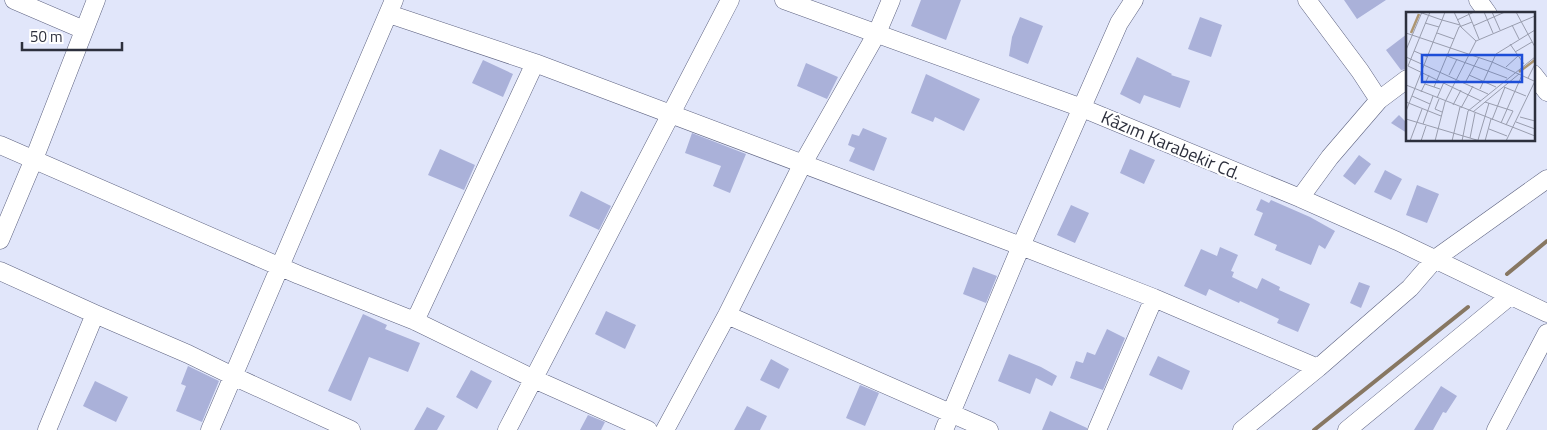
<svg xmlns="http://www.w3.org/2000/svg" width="1547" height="430" viewBox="0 0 1547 430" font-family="'Titillium Web',sans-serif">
<rect width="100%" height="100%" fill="#e1e6fa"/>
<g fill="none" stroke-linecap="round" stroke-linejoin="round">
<path stroke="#877762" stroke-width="4" d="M1507,274L1547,241
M1314,430L1468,307"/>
</g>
<path fill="#aab1d9" d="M921,0H961L946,40L911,26Z
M1344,0H1386L1357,19Z
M1020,17L1043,26L1028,64L1009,56L1012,37Z
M1200,17L1222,25L1211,57L1188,49Z
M1407,34V69L1401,70L1386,50Z
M1137,57L1172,74L1171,75L1190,81L1180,108L1144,95L1140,104L1120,94Z
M483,60L513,74L503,97L472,83Z
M806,63L838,77L827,99L797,86Z
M926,74L980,99L964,131L935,117L933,122L911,113Z
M1399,115L1407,123V133L1391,123Z
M863,128L887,138L874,171L849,161L855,148L848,145L852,134L859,136Z
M692,133L746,154L730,193L713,186L721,166L685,153Z
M440,149L475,165L464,190L428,175Z
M1130,149L1155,160L1144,184L1120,173Z
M1359,155L1371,164L1355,185L1343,176Z
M1385,170L1402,179L1391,200L1374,192Z
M1417,185L1439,194L1427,223L1406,215Z
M581,191L611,206L599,230L569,216Z
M1261,199L1269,203L1271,200L1310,217L1335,231L1325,249L1319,245L1311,265L1275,250L1277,245L1254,235L1263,213L1256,210Z
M1071,205L1089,213L1075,243L1057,235Z
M1220,247L1238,255L1231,271L1234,272L1232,277L1257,289L1262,278L1280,287L1279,290L1310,304L1298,332L1277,323L1279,319L1240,301L1239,303L1209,289L1206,296L1184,286L1201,249L1217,256Z
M973,267L997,276L986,303L963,294Z
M1359,282L1370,286L1361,308L1350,303Z
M606,311L636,325L625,349L595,334Z
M363,314L387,325L385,329L420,343L408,372L369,357L351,401L328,391Z
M1107,329L1125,338L1103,390L1070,378L1076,361L1083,363L1087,352L1095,355Z
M1009,354L1041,367L1057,376L1052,386L1036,378L1030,394L998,381Z
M1158,356L1190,371L1182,390L1149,375Z
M771,359L789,369L779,389L760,380Z
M188,366L219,381L202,422L176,411L186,386L181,384Z
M471,370L492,381L477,409L456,397Z
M95,381L128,397L116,422L83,406Z
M860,385L879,393L865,426L846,418Z
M1441,386L1457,396L1446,413L1443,412L1433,430H1414Z
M747,406L767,416L760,430H734Z
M427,407L445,416L437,430H414Z
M1050,411L1087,428V430H1042Z
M588,415L605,422L601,430H580Z"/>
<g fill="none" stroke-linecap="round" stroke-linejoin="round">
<defs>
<path id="minor" d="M14,0L84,30
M784,0L1082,108L1300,198L1397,241L1547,313
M1307,0L1360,71L1379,100
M1478,0L1488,14
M389,14L535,63L1021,246L1154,298L1318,368
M1533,74L1547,92
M0,145L299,275L415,321L534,379L648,430
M1300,198L1330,157L1379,100L1407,79
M0,240L34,159L96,0
M0,271L95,314L188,354L233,376L351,430
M727,315L989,430
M415,321L535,63
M47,430L95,314
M210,430L394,0
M507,430L730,0
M665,430L727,315L802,165L877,33L891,0
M944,430L1021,246L1119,23L1134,0
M1097,430L1154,298
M1242,430L1318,368L1410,288L1435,259L1547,179
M1347,430L1510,296
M1496,430L1547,333"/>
</defs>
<use href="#minor" stroke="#5e6381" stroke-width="19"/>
<use href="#minor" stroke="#fff" stroke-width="18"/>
</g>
<g text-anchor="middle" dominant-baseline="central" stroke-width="4.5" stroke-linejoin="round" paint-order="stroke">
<g font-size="18" fill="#2d303d" stroke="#fff">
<text transform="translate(1171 145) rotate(23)">Kâzım Karabekir Cd.</text>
</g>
</g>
<g transform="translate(1406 12)">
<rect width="129" height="129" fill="#e1e6fa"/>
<path fill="none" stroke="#ad9672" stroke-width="2.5" d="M5,21L13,2M113,60L129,48"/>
<path fill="none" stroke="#999dae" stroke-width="1" d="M13,0L36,8L33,15L19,11M24,0L2,54L75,89M39,0L36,8L54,13M62,0L73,27M78,0L87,21M86,0L94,18M110,0L129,35M51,8L68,0M106,13L113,27M67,14L99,0M0,21L86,50L128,69M31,21L48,27M70,29L129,4M104,32L118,52M0,38L16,0M8,39L22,45M109,40L126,30M41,44L101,66M0,45L82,82M100,55L112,44M43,63L51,47M63,63L90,75M122,66L129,52M59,71L73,45M19,72L34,77M0,73L129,124M28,75L53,15L66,10M98,75L120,84M74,77L90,42L129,18M15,80L23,63M6,84L24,92M31,86L38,70M33,87L29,97L36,100M0,90L35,104M79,90L107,99L100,113M47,93L55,78M55,96L67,74M0,99L33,15M67,100L113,62M114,105L129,109M0,107L74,129M86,108L99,75M110,110L129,117M95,111L116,63M17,112L27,84M83,117L101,124M64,126L69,101M72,128L83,91M4,129L16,97M15,129L20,114M29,129L39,90L70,29L55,15L48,0M46,129L54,95M56,129L62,99L129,45M79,129L85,107M100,129L129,69"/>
<path fill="#1d4ed8" fill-opacity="0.15" stroke="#1d4ed8" stroke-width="2.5" d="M16,43H116V70H16Z"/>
<rect width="129" height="129" fill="none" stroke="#2d303d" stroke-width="2.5"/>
</g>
<path d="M22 42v8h100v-8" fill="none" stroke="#2d303d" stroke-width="2.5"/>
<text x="30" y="42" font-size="15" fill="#2d303d" stroke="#ffffff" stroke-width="4" paint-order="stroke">50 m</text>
</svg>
